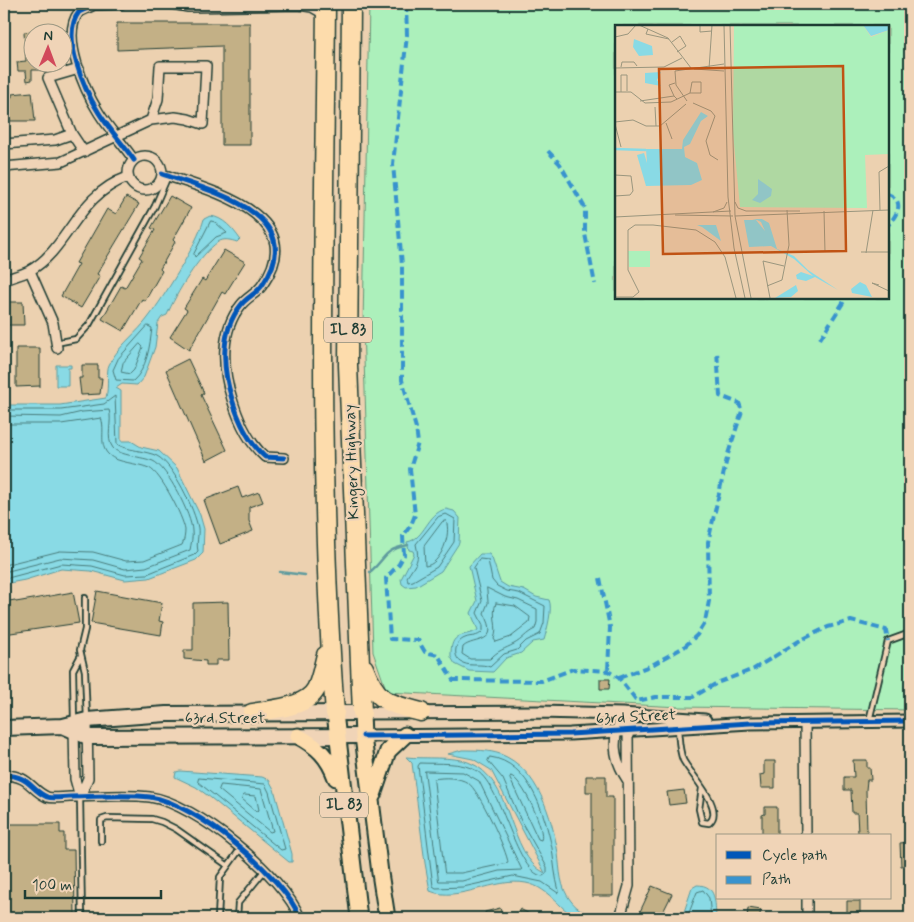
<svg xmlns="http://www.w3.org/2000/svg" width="914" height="922" viewBox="0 0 914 922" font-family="Mynerve,sans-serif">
<rect width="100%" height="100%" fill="#ecd1b0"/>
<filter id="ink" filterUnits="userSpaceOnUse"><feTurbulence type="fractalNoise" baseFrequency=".02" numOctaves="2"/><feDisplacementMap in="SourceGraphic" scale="10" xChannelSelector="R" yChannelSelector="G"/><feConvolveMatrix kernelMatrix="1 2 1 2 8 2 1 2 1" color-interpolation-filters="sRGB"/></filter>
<g filter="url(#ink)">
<path fill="#acf0bb" stroke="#669678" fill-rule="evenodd" d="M369,4H910V710L680,707L387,692L373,652L363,325ZM616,26H888V298H616Z"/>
<path fill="#89dae5" stroke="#5f9b9e" d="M210,216C223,217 233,229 240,239L237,242C231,240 224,238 218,242C199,255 176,294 167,315L162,317L158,323L155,347L144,377L137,385L122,384L116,388L121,391V441H131L141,447L159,451L177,468L200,515L204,529L203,553L196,560L149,578L125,580L91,571L61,569L25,580L4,584V405H60L106,398C109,386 106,371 109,365C117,348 132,337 144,323C160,304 198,243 204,219Z
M56,365H71V368H68V386H56Z
M446,509L454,511L460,518L459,543L441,571L416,586L406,587L402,584L401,579L414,554L413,551L409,550L407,542C425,539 427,513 446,509Z
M480,554H489L492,558L500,582L508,587L524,590L536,597L549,600C553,608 547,630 544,640L533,642L521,653L506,658L493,672L469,671L455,664L451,657C450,630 464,638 478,630L471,613L477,601L469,566Z
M462,750C475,750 489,750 500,754C538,768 552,818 558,853C560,870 560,888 571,901C577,909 587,914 596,918C591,918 585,919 580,918C563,915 550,887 526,883C495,877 458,903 430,891L425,863L412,763L406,757C424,759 452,756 468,762C514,778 507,855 545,873L491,770L473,759L448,754Z
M180,771L262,777L269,780L274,789L292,854V862H289L211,798L196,787L175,777L176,772Z
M697,885C717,885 715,903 716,918H682L692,888Z"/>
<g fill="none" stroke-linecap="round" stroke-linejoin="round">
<path stroke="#497c7b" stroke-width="1" d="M211,221L215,222L227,233L216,237L195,257L194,254Z
M148,326L152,328C150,345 147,369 133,381L116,380L113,370L118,359Z
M140,344L143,347L134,370L130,374L121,372L123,363Z
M4,410H61L104,404L115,396L117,444C124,450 148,451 157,456C173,464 195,510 198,528C199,535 196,543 198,551L194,555L147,574L125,575L92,566L61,564L4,579
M4,416L61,417L82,412L109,410C113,421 105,438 113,448C118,455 143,457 153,461C167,467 192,516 192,531C193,537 191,544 190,550L146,567L125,569L93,560L60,558L4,572
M4,424H61L101,418C106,430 98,445 109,455C117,463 138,463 149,468C161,473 183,517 185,530C185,535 184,541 182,545L144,560L126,561L93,552L60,551L4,565
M446,514L455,519L454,542L437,567L413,581L408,582L407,577C416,563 420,561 416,544L438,517Z
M446,521C452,533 441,565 425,566L424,546L442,522Z
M480,559L488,560L492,580L497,586L507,591L519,593L545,606L544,623L540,634L526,641L517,650L504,654L490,667C481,663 472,667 463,663C452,658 454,642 465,638C472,635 477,638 483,631V625L477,613L482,601L474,568Z
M487,588L505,597L518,600L537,609V622L535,629C526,633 522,640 514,644C505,649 498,650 490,659H470L462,654L463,647C474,637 502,645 484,613L488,603Z
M496,603L515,606L530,617L529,623L511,637L496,642L494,639C499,626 491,616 496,603Z
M490,757C530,762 545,815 552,848C554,863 555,877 559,891L558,893L542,882L513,876L463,887L436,888L433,886L418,766L420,763C438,764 461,761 477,771C503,788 516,874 543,876L547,873V867L521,821L503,779L488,761Z
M425,771L463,772L479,781L522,870L499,871L462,881H439Z
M511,776C522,779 546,830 541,840L538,839L510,779Z
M199,778L265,784L269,792L285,849L281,850L198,782Z
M434,779C444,777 459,777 468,783C478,788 508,853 508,863L461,873H445Z
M221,785L261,789L273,831L270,832L219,790Z
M244,795L256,796L259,810L256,811L242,799Z
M687,918L697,892L703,890L709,898L711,918"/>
<path stroke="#5f9b9e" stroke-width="2.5" d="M280,572L305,575
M370,572C388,557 381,551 408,545"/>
</g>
<path fill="#c3b086" stroke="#1f3d34" d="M117,23H250V145H222V46L117,50Z
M31,31L32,62H41L42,70H32V80L27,81L26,71H18L17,62L26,61L24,32Z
M32,92L35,121H4V98L12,97V94Z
M170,196L191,208L173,240L175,242L160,269L162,271L145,301L142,299L123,331L102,319L121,286L125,288L142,259L139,257L155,230L151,228Z
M126,197L139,204L97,274L100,276L81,308L61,296L79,264L76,263L107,209L116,214Z
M224,250L245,262L225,294L222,292L189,350L170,337L187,310L184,308L202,279L205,281Z
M4,302H23L24,325H4Z
M16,348H40V386L16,387Z
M188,359L204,393L201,395L227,450L206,461L166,370Z
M82,365H98V378H102L100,394L81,395L79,378H82Z
M238,487L242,498L259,492L263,502L249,507V521L253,531L220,544L204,500Z
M97,591L162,603L159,621L163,622L161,635L91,623Z
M73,592L79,623L4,634V602L15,600L16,602Z
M228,602L229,660H216V665H206V661L184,659V650H193V603Z
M600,679H610L609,689H600Z
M853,760H867V768H870L871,780H867L866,790L867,833H858L857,813H852L851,790H844V777H854Z
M764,761H775V788H761L760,775L764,774Z
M586,776H606V797H613V896H592V792H586Z
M684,790L686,803L669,805L667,792Z
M765,807H777V836H762V815L765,814Z
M4,824H60V833H64V850H74L75,918H4Z
M910,842V865L901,866L900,843Z
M652,886L672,894L660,918H637Z
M847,901H860V918H847Z
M500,908L503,918H486L485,912Z
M748,908L761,910L759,918H747Z
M520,909L537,918H515Z"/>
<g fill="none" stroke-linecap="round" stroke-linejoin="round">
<defs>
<path id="service" d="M62,35L72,34
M61,62L65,73
M56,343L76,339L89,325L155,206L168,176
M85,598V629L80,650L85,671L87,719
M869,721L888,641L910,633
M74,722L73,670L80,657
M678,729C679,739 679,750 683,760C690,774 726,809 709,823L702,822L699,809L702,788
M80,797L82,918
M101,841V820L107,818L152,819L162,822L176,829L227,865
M218,918L220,877L241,848
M237,918L238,903L265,870"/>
<path id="minor" d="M121,4L94,5L79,12C60,36 85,91 99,113C109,129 123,144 134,160
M172,4L188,7L299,5L312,7L326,15
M72,134L48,78L79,69
M4,144L55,140L72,134L84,152
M128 173a17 17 0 1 1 34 0a17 17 0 1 1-34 0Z
M4,167L61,162L151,120L175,117L188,119L203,124L206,66H160L158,99L151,120
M162,174C208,190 311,214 263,284C258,293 247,297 241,305C220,331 222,368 232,399C238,419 248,442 265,457L284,458
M30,271L53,323L57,348
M4,280C12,277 21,275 29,271C70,248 75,196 128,177
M622,714C612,740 612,757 628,781
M805,722L806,836
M74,728L75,779L80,797
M4,775C31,776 29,789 47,797C53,799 63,797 70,797C96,797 124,794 150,797C195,803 284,876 300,918
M80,797L88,778L87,720
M807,898V918
M620,918L629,886L628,730L622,714"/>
<path id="tertiary" d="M362,713L539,712L622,714L705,720
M363,736L570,734L750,723L910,721"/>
<path id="secondary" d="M63,726L88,737L363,736
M4,728L63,726L87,720L166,714L362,713"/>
<path id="trunk" d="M335,713L359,918
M362,713L363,736L380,873L387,918
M298,736C318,747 328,756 336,778
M373,795L388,751L405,735"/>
<path id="motorway" d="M326,4C324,240 317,477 335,713
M351,4L348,365L362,713
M364,668C377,702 387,703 421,712
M252,713C271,709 306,708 316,689C321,679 323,666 326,655"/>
</defs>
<use href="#service" stroke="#1f3d34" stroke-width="8"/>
<use href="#minor" stroke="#1f3d34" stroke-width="12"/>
<use href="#tertiary" stroke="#1f3d34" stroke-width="15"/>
<use href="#secondary" stroke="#1f3d34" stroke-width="18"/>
<use href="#trunk" stroke="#1f3d34" stroke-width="19"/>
<use href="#motorway" stroke="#1f3d34" stroke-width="21"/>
<use href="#service" stroke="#f0d4b7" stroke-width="4.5"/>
<use href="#minor" stroke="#f0d4b7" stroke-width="9"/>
<use href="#tertiary" stroke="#f0d4b7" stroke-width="11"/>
<use href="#secondary" stroke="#f0d4b7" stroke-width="14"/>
<use href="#trunk" stroke="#fddcac" stroke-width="15"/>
<use href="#motorway" stroke="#fddcac" stroke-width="18"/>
<path stroke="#3993ce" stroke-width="4" stroke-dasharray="8 4" stroke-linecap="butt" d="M406,4L407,35L393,164L402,265V380L416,428L418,443L410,469L415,515L411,525L403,536L404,555L399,564L386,578L390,639L418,640L425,652L438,655L453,680L542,681L573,669L608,671L619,678L637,701L656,697H693L717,683L754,669L799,641L828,627L851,621L886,630L888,641
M548,151L560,164L585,208V234L595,284
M888,194C905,201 898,214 888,225
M820,339L846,298
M600,578L610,627L608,671
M619,678L652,665L684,647L697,635L705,622L709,601L708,542L728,454L742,411L739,403L720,396L717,351"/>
<defs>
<path id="cycleway" d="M121,4L94,5L79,12C60,36 85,91 99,113C109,129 123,144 134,160
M162,174C208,190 311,214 263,284C258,293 247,297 241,305C220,331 222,368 232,399C238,419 248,442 265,457L284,458
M363,736L570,734L750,723L910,721
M4,775C31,776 29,789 47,797C53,799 63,797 70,797C96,797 124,794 150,797C195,803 284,876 300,918"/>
</defs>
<use href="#cycleway" stroke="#f0d4b7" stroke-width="8"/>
<use href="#cycleway" stroke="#0057b8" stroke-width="5"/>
</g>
</g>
<g text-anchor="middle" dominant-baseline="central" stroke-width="4.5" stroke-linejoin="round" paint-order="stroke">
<g fill="#f0d4b7" stroke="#5e6a5b" stroke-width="1">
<rect x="324" y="317.5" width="48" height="25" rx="4"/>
<rect x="320" y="792.5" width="48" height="25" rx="4"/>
</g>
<g font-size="15" font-weight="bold" fill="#1f3d34">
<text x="348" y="330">IL 83</text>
<text x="344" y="805">IL 83</text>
</g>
<g font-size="16" fill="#1f3d34" stroke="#f0d4b7">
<text transform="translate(352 462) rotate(-92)">Kingery Highway</text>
<text transform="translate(636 717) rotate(-3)">63rd Street</text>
<text x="225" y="718">63rd Street</text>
</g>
</g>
<g transform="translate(615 25)">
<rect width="274" height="274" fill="#ecd1b0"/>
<path d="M119,0H248L256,12L274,5V129L250,130L252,183L125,182L118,108ZM13,226H35V242H14Z" fill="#acf0bb"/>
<path d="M248,0H274V5L256,11ZM19,14L37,21L38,30L24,31L18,22ZM46,47L42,55L46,61L30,58V48ZM86,87L93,91L86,96L75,119L69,122L70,132L82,138L87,155L76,160L31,161L22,130L29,128L32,138L31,124H67L68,115ZM143,154L157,164L156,171L145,178L137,175L143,169ZM137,194H147L154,198L162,224L179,231L193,245L223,265L200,252L191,256L182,254L181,250L186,247L198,251L179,234L156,221L134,222L129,195H141L150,206L146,197L142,195ZM82,200H101L106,216L87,202ZM245,257L251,260L257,272L237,268L236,264ZM181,260L183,266L176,272L160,273Z" fill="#89dae5"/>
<path fill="none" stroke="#89dae5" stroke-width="2.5" d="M0,124L31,125"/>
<path fill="none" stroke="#9a967e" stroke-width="1" d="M24,0L53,13L76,43M85,0V7L97,6M109,0L113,172L119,223L130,273M115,0L120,191L136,273M33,4L31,9L54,14M0,12L13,9L21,0M57,17L65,11L71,21L62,27M6,42L7,37H19L22,41M0,43L49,42L67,33M79,44L109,46M94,44L97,0M0,67H16L30,78L56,77L75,68H86V57H77L75,68M6,67V50H12V66M59,71L54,60L60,58M25,76L59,71L62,74M72,76L61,60L60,46L109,39M78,78L96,86L100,91L91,116L95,130L103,135M40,82L41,101M0,97L18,95L31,101H45L71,79M51,98L57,114M0,99L6,122M0,150L16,151L18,166L15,170L0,171M120,177L123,183L131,186M265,185L264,147L274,141M131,186H185M209,186L210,227M98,187L109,183L112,177M60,190L118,191M120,191L274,185M0,192L116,186M246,227H274M251,228L258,185M264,260L257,258L274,266M152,261L167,255L174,220L172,185M0,272H18L24,267L13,245V205L20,200H38L81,205L100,217L110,232L121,273M155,273L148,236L169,241"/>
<path fill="#c05314" fill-opacity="0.15" stroke="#c05314" stroke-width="2.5" d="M228,41L231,226L48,229L44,44Z"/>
<rect width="274" height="274" fill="none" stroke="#1f3d34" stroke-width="2.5"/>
</g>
<rect width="914" height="922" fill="none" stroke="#f0d4b7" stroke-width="20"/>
<rect x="10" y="10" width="894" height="902" fill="none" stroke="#1f3d34" stroke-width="2" filter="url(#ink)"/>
<rect x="716" y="834" width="175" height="65" fill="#f0d4b7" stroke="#9c9883"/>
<rect x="726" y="851" width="25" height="8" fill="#0057b8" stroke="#9c9883"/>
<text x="762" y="860" font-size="15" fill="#1f3d34">Cycle path</text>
<rect x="726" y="876" width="25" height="8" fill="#3993ce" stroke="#9c9883"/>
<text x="762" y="884" font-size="15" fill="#1f3d34">Path</text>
<g transform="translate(48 48) rotate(1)"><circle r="24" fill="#f0d4b7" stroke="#9c9883"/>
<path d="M0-4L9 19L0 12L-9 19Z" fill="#d1495b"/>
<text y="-8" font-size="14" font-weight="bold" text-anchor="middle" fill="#1f3d34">N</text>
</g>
<path d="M25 890v8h136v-8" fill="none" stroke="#1f3d34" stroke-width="2.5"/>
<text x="32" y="890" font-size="15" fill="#1f3d34" stroke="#f0d4b7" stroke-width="4" paint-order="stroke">100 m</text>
</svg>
